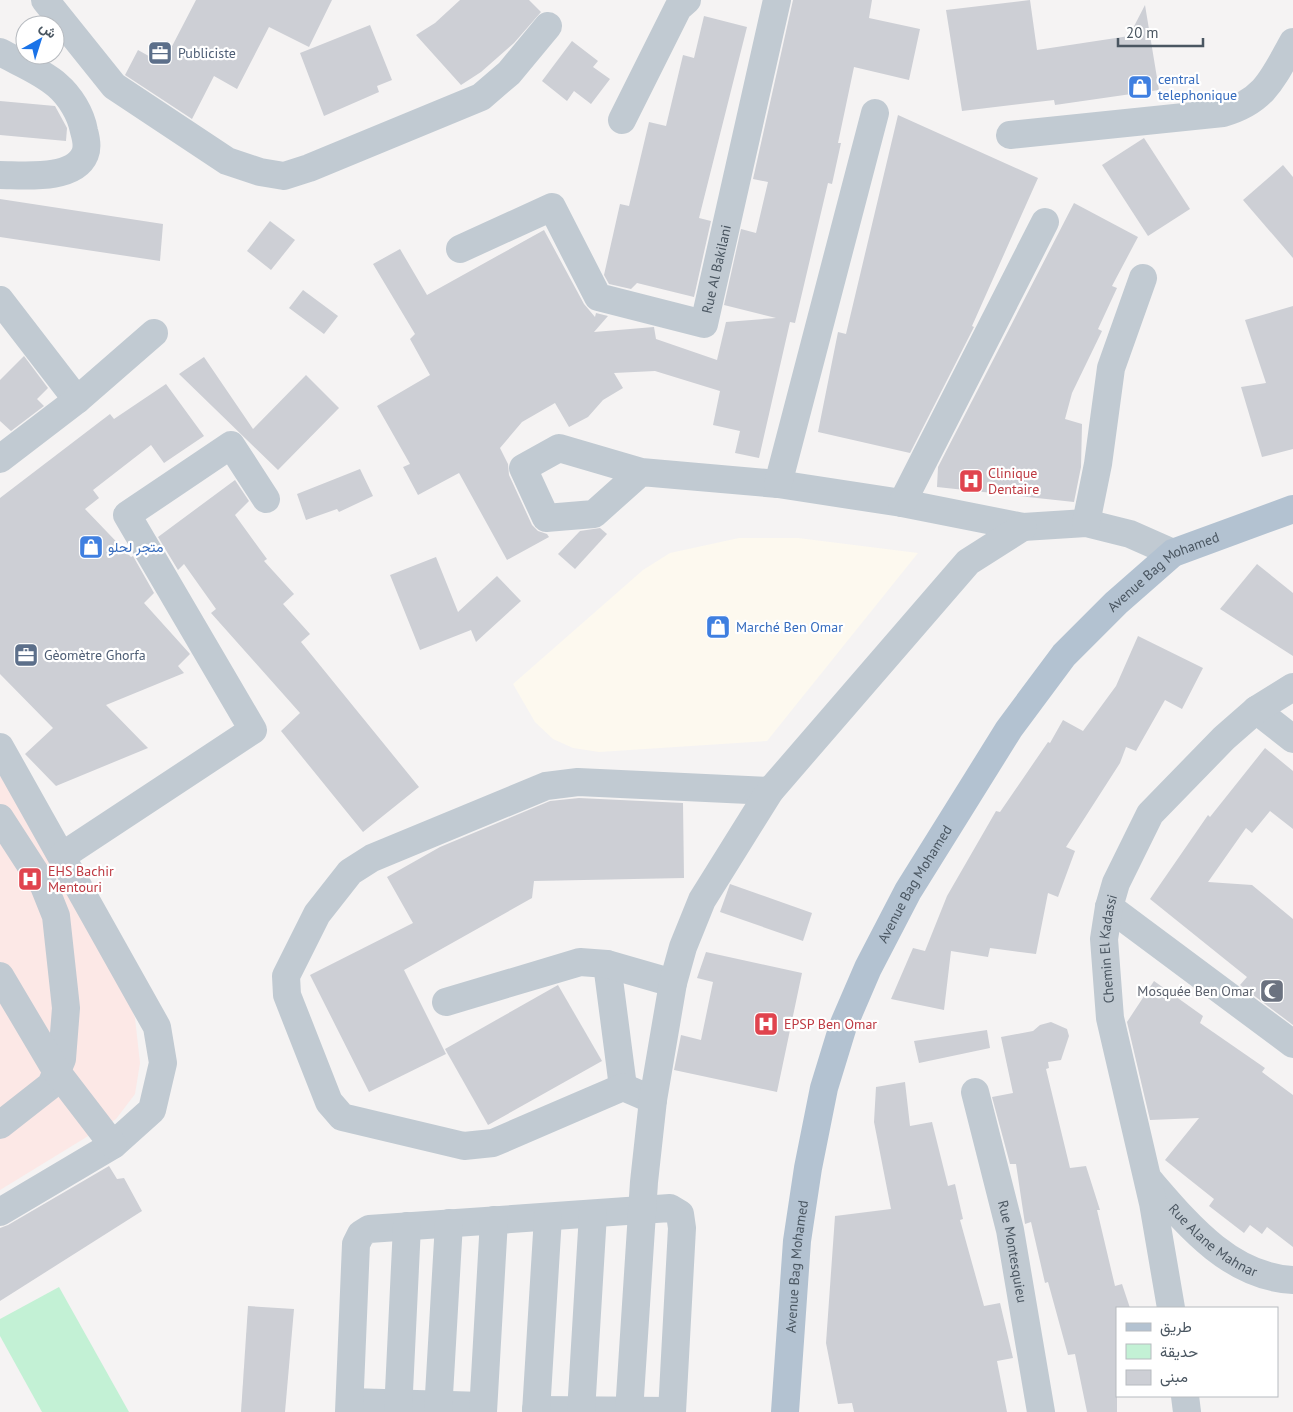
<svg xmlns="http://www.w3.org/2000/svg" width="1293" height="1412" viewBox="0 0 1293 1412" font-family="'PT Sans',Vazirmatn,sans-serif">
	<rect width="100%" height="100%" fill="#f5f3f3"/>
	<!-- commercial -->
	<polygon fill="#fdf9ef" points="739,538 798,538 918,553 767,741 599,752 573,748 553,739 535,722 513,684 643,570 670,553"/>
	<!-- medical -->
	<polygon fill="#fce8e6" points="0,775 122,984 135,1018 140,1063 135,1094 116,1119 0,1190"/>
	<!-- green -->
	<polygon fill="#c3f1d5" points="59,1287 129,1412 42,1412 0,1336 0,1319"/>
	<!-- building -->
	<g fill="#cdcfd5">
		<polygon points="196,0 332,0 309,47 269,27 237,89 214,76 192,119 125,75 138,50 154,59 161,49 168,54"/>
		<polygon points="460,0 529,0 541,12 514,43 481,72 461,85 416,35 435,23"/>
		<polygon points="793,0 872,0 869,18 920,29 909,80 854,67 838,143 841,143 832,184 828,183 795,323 790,322 759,458 735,453 740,431 713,425 720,391 655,371 614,373 623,388 603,400 588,417 569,427 555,403 522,422 500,448 508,464 509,475 532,525 538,531 547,534 549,537 507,560 459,473 418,495 403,467 410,464 377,406 430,375 410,339 415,334 373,264 400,249 427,295 544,230 584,304 595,317 596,313 608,316 594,332 654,327 656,339 717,360 726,322 776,318 724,305 741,229 756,233 768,182 753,179"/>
		<polygon points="1030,0 1037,50 1129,36 1145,5 1159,90 1055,105 1054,100 962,111 946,10"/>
		<polygon points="704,16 747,27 699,218 711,221 694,297 637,283 631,289 609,284 604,275 620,204 629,206 649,122 666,126 683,55 694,58"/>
		<polygon points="370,25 392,80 377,86 379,92 324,116 300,53"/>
		<polygon points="572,41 598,61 593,67 610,79 591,104 574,91 567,101 542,81"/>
		<polygon points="0,101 55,106 67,128 66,141 0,135"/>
		<polygon points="898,115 1038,178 972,326 974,327 910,453 818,432 838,332 846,334"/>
		<polygon points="1144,138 1190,209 1148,236 1102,165"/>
		<polygon points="1283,165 1293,177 1293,258 1243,200"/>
		<polygon points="0,199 163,224 160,261 0,237"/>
		<polygon points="1074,203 1138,237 1112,286 1117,288 1098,329 1102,331 1072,393 1065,419 1082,424 1081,467 1074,502 937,487 938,467"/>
		<polygon points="270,221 295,240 271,270 247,251"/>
		<polygon points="303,290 338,316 324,334 289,308"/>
		<polygon points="1293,306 1293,449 1262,457 1241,387 1266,383 1245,320"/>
		<polygon points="24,356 48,388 37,399 44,406 11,431 0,421 0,380"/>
		<polygon points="204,357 253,429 306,375 339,408 278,470 179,374"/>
		<polygon points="166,384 204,436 164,463 151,445 93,490 99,498 85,509 131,557 133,556 154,593 144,603 190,654 178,666 184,673 106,705 148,748 56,786 25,754 53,728 0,674 0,498 110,414 114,419"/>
		<polygon points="360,469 373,496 339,512 337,509 306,520 297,494"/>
		<polygon points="235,480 249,501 235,515 267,559 264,561 294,594 283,604 310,634 301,642 419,787 363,832 281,731 300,713 211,613 216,609 184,564 178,570 158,537"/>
		<polygon points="600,528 607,534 575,569 558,554 580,531"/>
		<polygon points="436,557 458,612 497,576 521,601 476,642 471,630 420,650 390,575"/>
		<polygon points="1257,564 1293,593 1293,656 1220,609"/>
		<polygon points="1138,636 1203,668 1182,709 1165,700 1136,751 1126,747 1120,763 1066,847 1075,851 1058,897 1048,893 1036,954 990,948 988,957 951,951 944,1010 891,999 913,948 925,951 947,896 996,811 1000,812 1048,742 1050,743 1063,720 1083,731 1116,686"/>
		<polygon points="1265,748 1293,771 1293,829 1270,811 1252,833 1246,828 1208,882 1252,885 1293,919 1293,1025 1240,985 1247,977 1150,899 1208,815 1210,817"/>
		<polygon points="579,798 683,803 684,878 534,881 532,898 404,970 446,1054 369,1092 310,975 413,923 387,877 440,847 550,801"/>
		<polygon points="730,884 812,913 803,941 720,912"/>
		<polygon points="706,952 802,973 777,1092 674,1070 681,1035 701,1040 713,982 697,978"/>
		<polygon points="1154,981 1203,1016 1200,1023 1265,1068 1262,1072 1293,1095 1293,1247 1267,1227 1262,1234 1250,1225 1244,1233 1209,1206 1214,1199 1165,1160 1199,1118 1150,1120 1127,1022"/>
		<polygon points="558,985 602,1061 488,1125 445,1049"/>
		<polygon points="1051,1022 1067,1029 1069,1036 1061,1060 1048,1062 1049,1068 1046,1069 1070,1168 1086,1166 1100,1210 1097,1210 1115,1286 1122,1284 1130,1308 1117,1308 1117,1412 1087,1412 1075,1354 1068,1355 1048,1282 1045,1283 1031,1222 1025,1224 1016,1164 1010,1164 992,1097 1013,1093 1001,1037 1033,1031 1040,1025"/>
		<polygon points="987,1030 990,1048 919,1063 914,1041"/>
		<polygon points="905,1082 910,1126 932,1122 948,1186 955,1184 963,1219 960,1220 984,1306 1000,1303 1013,1358 997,1361 1007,1412 854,1412 852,1403 838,1404 826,1343 835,1216 891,1209 874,1122 876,1087"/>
		<polygon points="109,1166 117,1179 124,1178 142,1211 0,1301 0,1228 8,1225"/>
		<polygon points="248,1306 294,1309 285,1412 241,1412"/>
	</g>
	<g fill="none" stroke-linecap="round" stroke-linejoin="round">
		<!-- minor -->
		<g stroke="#c1cad2" stroke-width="28">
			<polyline points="45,0 114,86 227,161 260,172 284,176 309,168 481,97 509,73 548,26"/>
			<path d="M0 52C18 62 41 71 57 85 70 96 81 114 84 131 86 138 88 147 85 154 74 181 23 175 0 175"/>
			<polyline points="622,120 678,8 687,0"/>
			<path d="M1010 135 1223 113C1265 101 1273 78 1293 42"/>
			<path id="s1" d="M460 249 552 207 598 297 704 324 777 0"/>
			<polyline points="0,300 77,400"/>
			<polyline points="0,459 77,400 154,333"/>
			<polyline points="641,472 594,514 546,518 523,468 559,448 641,472 778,484 902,503 1023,527 1086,523 1130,534 1173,553"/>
			<polyline points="778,484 875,113"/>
			<polyline points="902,503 1045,222"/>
			<polyline points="1086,523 1098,464 1111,368 1143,278"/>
			<polyline points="1256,710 1293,739"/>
			<polyline points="0,747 157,1027 163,1063 152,1110 113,1145 0,1212"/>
			<polyline points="0,818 44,886 56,916 66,1008 62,1059 51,1085 0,1125"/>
			<polyline points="62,856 253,730 127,515 231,445 266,499"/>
			<polyline points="1109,907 1293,1044"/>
			<polyline points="607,964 623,1087"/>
			<polyline points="0,976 57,1072 113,1145"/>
			<polyline points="446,1002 580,962 607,964 673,983"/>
			<path id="s2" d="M975 1092 1010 1230 1041 1412"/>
			<polyline points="653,1100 623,1087 493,1143 464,1146 342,1117 329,1102 287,995 286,976 317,914 350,872 372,858 546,786 578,782 770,791"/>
			<path id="s3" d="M1149 1180C1187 1224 1230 1277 1293 1280"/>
			<path id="s4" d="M1171 1308 1153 1203 1110 1018 1104 939 1109 907 1116 883 1150 814 1224 738 1256 710 1293 687"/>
			<polyline points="1185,1396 1187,1412"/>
			<polyline points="350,1402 483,1406"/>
			<polyline points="536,1410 672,1411"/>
			<polyline points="349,1412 356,1244 361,1234 369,1229 670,1208 680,1214 682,1228 672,1412"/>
			<polyline points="398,1412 407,1226"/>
			<polyline points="438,1412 449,1223"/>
			<polyline points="483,1412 494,1220"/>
			<polyline points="536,1412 548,1217"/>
			<polyline points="581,1412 593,1214"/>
			<polyline points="629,1412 644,1182 653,1100 673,983 683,947 702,900 770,791 968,562 1023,527"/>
		</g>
		<!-- major -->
		<path stroke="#b3c2d1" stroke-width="28" id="s5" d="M785 1412 797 1241 808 1168 824 1088 843 1026 868 968 908 891 1009 729 1064 655 1116 603 1173 553 1293 509"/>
	</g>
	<!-- icons -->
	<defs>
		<symbol id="office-square" viewBox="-11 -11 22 22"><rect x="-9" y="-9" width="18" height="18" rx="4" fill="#5c6f8a" stroke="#fff"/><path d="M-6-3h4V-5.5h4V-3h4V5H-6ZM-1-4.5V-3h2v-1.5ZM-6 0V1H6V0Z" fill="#fff"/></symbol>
		<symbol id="shop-square" viewBox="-11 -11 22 22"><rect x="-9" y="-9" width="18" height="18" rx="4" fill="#3f7fe0" stroke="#fff"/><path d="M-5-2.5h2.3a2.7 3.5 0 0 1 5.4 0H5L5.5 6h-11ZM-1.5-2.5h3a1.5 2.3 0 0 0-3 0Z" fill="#fff"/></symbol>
		<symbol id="hospital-square" viewBox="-11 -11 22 22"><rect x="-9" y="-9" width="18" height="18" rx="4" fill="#e0444e" stroke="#fff"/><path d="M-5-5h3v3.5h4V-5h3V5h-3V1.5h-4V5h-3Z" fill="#fff"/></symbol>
		<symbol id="mosque-square" viewBox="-11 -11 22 22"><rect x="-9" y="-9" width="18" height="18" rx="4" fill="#6b7280" stroke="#fff"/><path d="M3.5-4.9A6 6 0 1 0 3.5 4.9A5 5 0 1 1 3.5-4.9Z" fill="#fff"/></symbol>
	</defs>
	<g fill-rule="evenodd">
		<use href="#office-square" x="146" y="39" width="28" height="28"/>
		<use href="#shop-square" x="1126" y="73" width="28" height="28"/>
		<use href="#hospital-square" x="957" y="467" width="28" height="28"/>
		<use href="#shop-square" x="77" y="533" width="28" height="28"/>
		<use href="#shop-square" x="704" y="613" width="28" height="28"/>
		<use href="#office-square" x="12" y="641" width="28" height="28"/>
		<use href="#hospital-square" x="16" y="865" width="28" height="28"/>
		<use href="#mosque-square" x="1258" y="977" width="28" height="28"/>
		<use href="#hospital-square" x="752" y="1010" width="28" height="28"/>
	</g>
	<g text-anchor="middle" stroke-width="4.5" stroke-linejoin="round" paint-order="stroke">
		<!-- service labels -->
		<g font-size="14" fill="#4e5e75" stroke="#fff" text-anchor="start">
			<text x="178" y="58">Publiciste</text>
			<text x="44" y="660">Gèomètre Ghorfa</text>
		</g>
		<!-- shop labels -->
		<g font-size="14" fill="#366cbe" stroke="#fff" text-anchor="start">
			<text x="1158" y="84">central<tspan x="1158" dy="16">telephonique</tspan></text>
			<text x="108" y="552">متجر لحلو</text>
			<text x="736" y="632">Marché Ben Omar</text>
		</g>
		<!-- street labels -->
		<g font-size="14" fill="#4a5661" stroke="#fff">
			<text dy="5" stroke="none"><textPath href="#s1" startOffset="368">Rue Al Bakilani</textPath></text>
			<text dy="5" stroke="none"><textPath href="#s5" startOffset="956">Avenue Bag Mohamed</textPath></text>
			<text dy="5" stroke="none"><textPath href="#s5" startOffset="551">Avenue Bag Mohamed</textPath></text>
			<text dy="5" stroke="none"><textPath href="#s4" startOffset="366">Chemin El Kadassi</textPath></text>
			<text dy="5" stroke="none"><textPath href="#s3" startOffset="89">Rue Alane Mahnar</textPath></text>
			<text dy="5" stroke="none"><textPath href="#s2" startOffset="164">Rue Montesquieu</textPath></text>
			<text dy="5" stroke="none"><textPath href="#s5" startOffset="146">Avenue Bag Mohamed</textPath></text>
		</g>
		<!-- health labels -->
		<g font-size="14" fill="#be3a42" stroke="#fff" text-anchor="start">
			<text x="988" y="478">Clinique<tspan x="988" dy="16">Dentaire</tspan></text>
			<text x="48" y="876">EHS Bachir<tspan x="48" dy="16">Mentouri</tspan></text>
			<text x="784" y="1029">EPSP Ben Omar</text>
		</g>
		<!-- worship labels -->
		<g font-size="14" fill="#5b616d" stroke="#fff" text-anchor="end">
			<text x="1254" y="996">Mosquée Ben Omar</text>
		</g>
	</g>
	<!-- legend -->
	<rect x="1116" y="1307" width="162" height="90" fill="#ffffff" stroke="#b7bbc0"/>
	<rect x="1126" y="1323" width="25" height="8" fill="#b3c2d1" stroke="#b7bbc0"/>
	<text x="1160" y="1332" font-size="15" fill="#4a5661">طريق</text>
	<rect x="1126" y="1344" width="25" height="15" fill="#c3f1d5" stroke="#b7bbc0"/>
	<text x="1160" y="1357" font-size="15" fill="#4a5661">حديقة</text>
	<rect x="1126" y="1370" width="25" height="15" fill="#cdcfd5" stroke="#b7bbc0"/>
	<text x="1160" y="1382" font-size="15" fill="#4a5661">مبنى</text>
	<!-- north arrow -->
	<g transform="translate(40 40) rotate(39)"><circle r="24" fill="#ffffff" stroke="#b7bbc0"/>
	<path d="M0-4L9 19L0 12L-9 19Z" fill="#1a73e8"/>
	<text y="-8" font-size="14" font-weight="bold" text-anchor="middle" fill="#4a5661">ش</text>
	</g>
	<!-- scale -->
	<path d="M1118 38v8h85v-8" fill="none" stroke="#4a5661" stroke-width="2.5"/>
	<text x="1126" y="38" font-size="15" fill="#4a5661" stroke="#ffffff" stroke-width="4" paint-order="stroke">20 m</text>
</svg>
